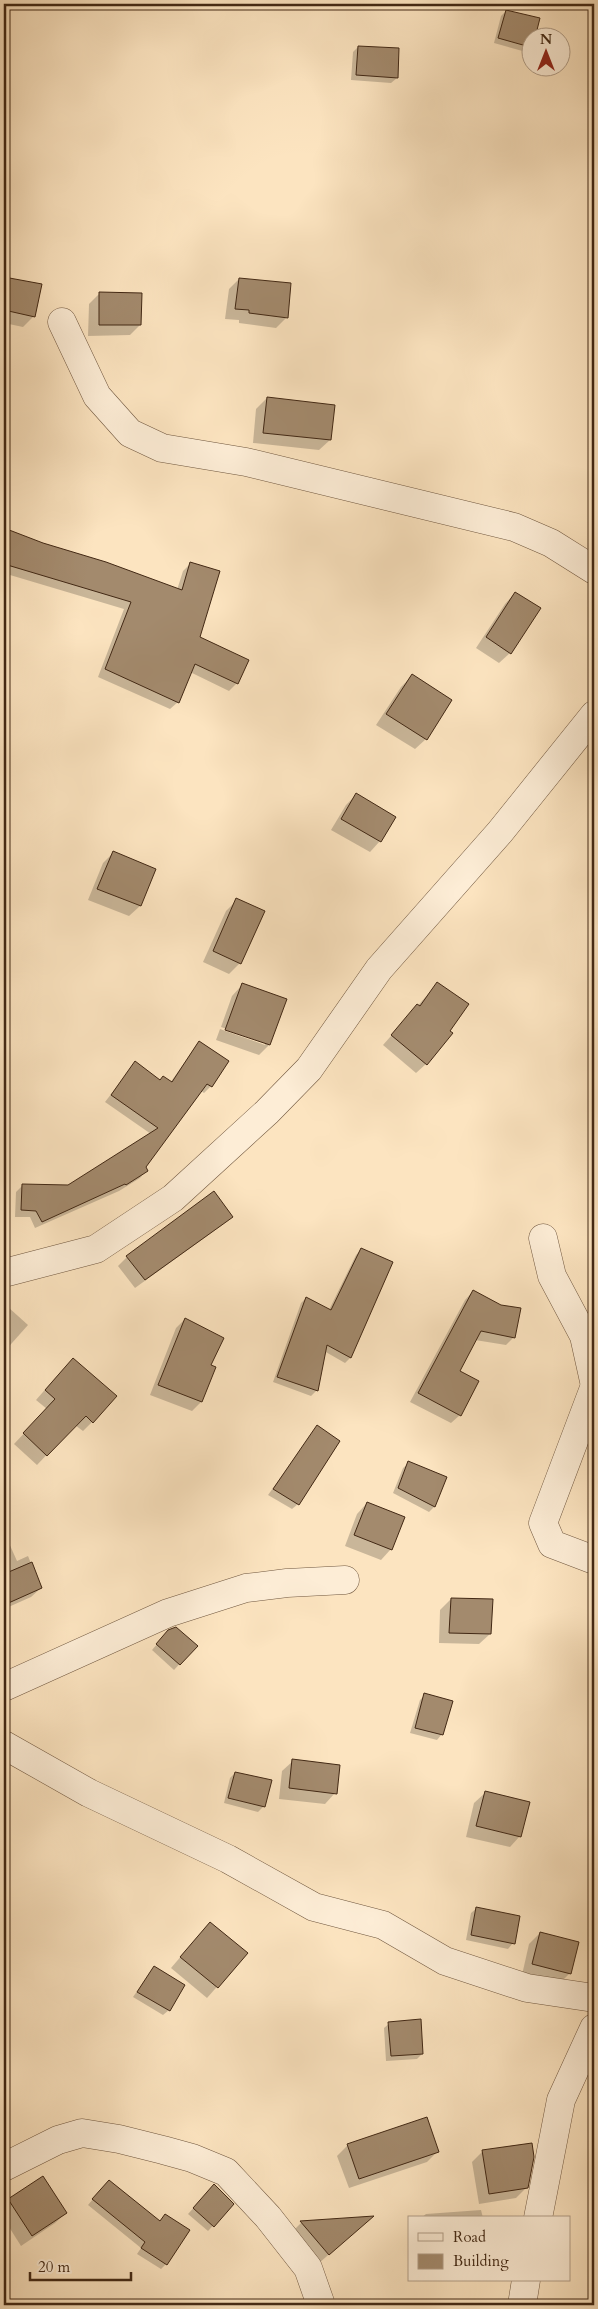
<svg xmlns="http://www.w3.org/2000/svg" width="598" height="2309" viewBox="0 0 598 2309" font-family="Cardo,serif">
	<rect width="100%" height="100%" fill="#fce4c0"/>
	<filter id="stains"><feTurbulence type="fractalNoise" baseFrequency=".004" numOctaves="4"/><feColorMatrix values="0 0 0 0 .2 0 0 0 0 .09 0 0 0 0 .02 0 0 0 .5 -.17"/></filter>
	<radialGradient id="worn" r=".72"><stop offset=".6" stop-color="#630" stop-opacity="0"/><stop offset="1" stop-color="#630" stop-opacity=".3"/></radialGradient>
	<!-- shadow -->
	<g fill="#0003">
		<polygon points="14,4 57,4 54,6"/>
		<polygon points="506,11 530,38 530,47 526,52 494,43 501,16"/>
		<polygon points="358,47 397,78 391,83 351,80 353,52"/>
		<polygon points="4,278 40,285 34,316 23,327 4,323"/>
		<polygon points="239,279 286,318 276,328 239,323 239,320 225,319 229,289"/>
		<polygon points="100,293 140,325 130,335 88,336 89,304"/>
		<polygon points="267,398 330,440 319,450 253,443 256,409"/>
		<polygon points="4,529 42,545 177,590 183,571 190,564 198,638 237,683 229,691 190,672 178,702 170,709 98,677 124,609 10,575 4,589"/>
		<polygon points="515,593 510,653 499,663 476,648 505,604"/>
		<polygon points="412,676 426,739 415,749 376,725 401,687"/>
		<polygon points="356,795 380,841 370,852 331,830 346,805"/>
		<polygon points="113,853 155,869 140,906 129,916 88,900 103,863"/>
		<polygon points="237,900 240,963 229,974 203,962 226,911"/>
		<polygon points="437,984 448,1031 426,1064 416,1073 383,1045"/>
		<polygon points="242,985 269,1045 259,1055 216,1040 220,1029 265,1045 265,1042 221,1027 232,996"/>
		<polygon points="199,1042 211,1086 204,1093 201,1091 144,1167 146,1171 140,1178 119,1191 35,1228 30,1217 15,1217 16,1192 23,1185 69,1187 151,1134 105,1102 135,1063 160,1081 170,1083"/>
		<polygon points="231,1217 222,1225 135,1288 118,1266 127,1257"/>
		<polygon points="361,1250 391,1263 350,1358 345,1363 324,1351 316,1391 311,1396 273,1382 301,1303 306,1298 329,1310 356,1255"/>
		<polygon points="473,1291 514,1337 506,1345 475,1340 458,1372 460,1415 451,1423 410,1402 465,1300"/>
		<polygon points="8,1307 28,1325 4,1352 4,1311"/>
		<polygon points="185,1319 209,1366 214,1368 201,1402 192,1411 150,1395 176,1328"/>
		<polygon points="63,1369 92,1422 83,1431 75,1425 37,1465 14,1444 47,1409 36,1400"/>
		<polygon points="317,1427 298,1504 292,1509 268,1495"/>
		<polygon points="409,1463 446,1477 434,1507 429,1512 393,1493 403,1468"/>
		<polygon points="367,1503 391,1549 381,1560 345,1546 357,1514"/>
		<polygon points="4,1532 17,1561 28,1556 41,1588 31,1597 4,1609"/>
		<polygon points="451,1599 490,1634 479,1644 439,1643 440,1610"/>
		<polygon points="594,1623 594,1635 588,1633"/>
		<polygon points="163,1637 196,1646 174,1670 152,1650"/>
		<polygon points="425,1695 442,1734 437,1740 410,1733 420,1700"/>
		<polygon points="293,1761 335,1793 325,1804 279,1799 282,1771"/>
		<polygon points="235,1773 264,1806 258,1812 224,1803 230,1778"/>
		<polygon points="485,1793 520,1836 510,1847 466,1837 474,1803"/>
		<polygon points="477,1908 513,1943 508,1949 466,1940 471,1913"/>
		<polygon points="540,1933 570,1973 559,1984 522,1975 529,1944"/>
		<polygon points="200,1934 246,1954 207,1998 171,1968"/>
		<polygon points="154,1967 169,2010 163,2015 133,1997"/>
		<polygon points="390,2023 422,2054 417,2059 386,2061 384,2028"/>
		<polygon points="348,2145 438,2151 427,2162 349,2188 337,2156"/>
		<polygon points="483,2151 527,2187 516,2198 479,2204 472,2162"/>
		<polygon points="103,2187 159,2222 165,2215 166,2264 161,2269 137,2254 141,2248 88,2205"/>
		<polygon points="209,2191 233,2204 208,2231 188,2214"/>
		<polygon points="9,2200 66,2213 55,2223 21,2246 4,2219 4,2206"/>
		<polygon points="481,2210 483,2218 421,2218 426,2214"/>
		<polygon points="370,2218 318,2264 291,2233 301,2223"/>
	</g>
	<!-- building -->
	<g fill="#a38a6d" stroke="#422814">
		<polygon points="506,10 540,18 535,38 530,38 530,47 498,38"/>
		<polygon points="358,46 399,48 398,78 356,75"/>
		<polygon points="4,277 42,284 35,317 4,310"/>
		<polygon points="239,278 291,283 288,318 249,313 249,310 235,309"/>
		<polygon points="99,292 142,293 141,325 99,325"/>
		<polygon points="267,397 335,405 331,440 263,433"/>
		<polygon points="4,528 43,543 106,562 182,590 190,562 220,571 200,637 249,660 238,684 195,664 179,703 105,669 131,602 4,564"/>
		<polygon points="515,592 541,608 511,654 486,637"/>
		<polygon points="412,674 452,700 427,740 386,714"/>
		<polygon points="356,793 396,817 381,842 341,819"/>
		<polygon points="113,851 156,869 141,906 97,889"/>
		<polygon points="236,898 265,911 241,964 213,951"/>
		<polygon points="437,982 469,1004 450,1031 453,1033 427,1065 391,1035 417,1004 420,1006"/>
		<polygon points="242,983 287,999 270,1045 225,1030"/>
		<polygon points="199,1041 229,1061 212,1087 207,1084 146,1167 148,1171 126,1185 125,1184 42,1222 36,1211 21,1210 22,1184 68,1185 158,1128 111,1095 135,1061 160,1080 163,1076 172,1082"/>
		<polygon points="214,1191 233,1217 145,1280 126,1256"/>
		<polygon points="361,1248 393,1262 351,1358 327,1345 318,1391 277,1377 306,1297 331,1310"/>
		<polygon points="473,1290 501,1305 521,1308 515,1338 481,1331 460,1371 479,1381 461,1416 418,1393"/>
		<polygon points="185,1318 224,1338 211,1365 216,1367 202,1402 158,1385"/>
		<polygon points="73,1358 117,1396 93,1423 86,1416 47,1456 23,1433 55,1399 45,1390"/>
		<polygon points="317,1425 340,1441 299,1505 273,1489"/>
		<polygon points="408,1461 447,1477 435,1507 398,1488"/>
		<polygon points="367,1502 405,1517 392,1550 354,1535"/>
		<polygon points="32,1562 42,1588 4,1605 4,1574"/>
		<polygon points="451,1598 493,1599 491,1634 449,1633"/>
		<polygon points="176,1627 198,1646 180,1665 156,1644 168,1630"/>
		<polygon points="424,1693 453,1701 443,1735 415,1728"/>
		<polygon points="292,1759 340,1765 337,1794 289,1788"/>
		<polygon points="235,1772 272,1780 265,1807 228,1798"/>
		<polygon points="485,1791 530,1802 521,1837 476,1826"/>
		<polygon points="476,1907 520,1916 515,1944 471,1935"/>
		<polygon points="210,1922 248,1953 218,1988 180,1957"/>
		<polygon points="540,1932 579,1942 571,1974 532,1964"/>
		<polygon points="154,1966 185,1985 170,2011 137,1992"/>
		<polygon points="421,2019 423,2054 391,2056 388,2022"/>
		<polygon points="427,2117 439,2152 359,2179 347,2144"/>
		<polygon points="532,2143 534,2157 528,2188 489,2194 482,2150"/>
		<polygon points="43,2176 67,2213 32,2236 8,2199"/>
		<polygon points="109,2180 160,2221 165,2214 190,2230 167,2265 141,2248 145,2242 92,2199"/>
		<polygon points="214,2184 234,2204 214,2227 193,2208"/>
		<polygon points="374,2216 329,2255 300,2221"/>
	</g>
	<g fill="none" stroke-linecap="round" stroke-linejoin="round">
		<defs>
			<g id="minor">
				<polyline points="62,322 97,396 130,433 162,448 246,462 514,527 551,543 594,570"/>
				<polyline points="543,1238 552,1276 584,1336 594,1381"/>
				<polyline points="4,1273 96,1249 173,1198 267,1112 309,1069 379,969 500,832 594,715"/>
				<polyline points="594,1388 543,1523 552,1544 594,1560"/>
				<polyline points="4,1687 168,1613 246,1588 287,1583 345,1580"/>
				<polyline points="4,1745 89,1793 228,1859 314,1907 383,1925 445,1961 527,1988 594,1998"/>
				<polyline points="4,2167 58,2140 82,2133 119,2139 163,2150 192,2158 226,2172 268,2217 308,2268 321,2305"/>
				<polyline points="538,2218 561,2100 594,2028"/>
				<polyline points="522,2305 526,2280"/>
			</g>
		</defs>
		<!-- minor casing -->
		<use href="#minor" stroke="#70573f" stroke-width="29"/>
		<!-- minor -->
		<use href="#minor" stroke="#fdedd6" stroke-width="28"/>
	</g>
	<!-- margin -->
	<rect width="598" height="2309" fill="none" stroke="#fce4c0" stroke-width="20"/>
	<rect x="5" y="5" width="588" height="2299" fill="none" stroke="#422814" stroke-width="2.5"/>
	<rect x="10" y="10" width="578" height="2289" fill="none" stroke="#422814"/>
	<!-- legend -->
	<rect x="408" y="2216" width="162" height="65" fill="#fdedd6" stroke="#b29e88"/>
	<rect x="418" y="2233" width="25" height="8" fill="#fdedd6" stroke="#b29e88"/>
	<text x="453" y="2242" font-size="15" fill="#422814">Road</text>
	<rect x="418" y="2254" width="25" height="15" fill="#a38a6d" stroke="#b29e88"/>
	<text x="453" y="2266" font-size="15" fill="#422814">Building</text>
	<!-- north arrow -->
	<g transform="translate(546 52)"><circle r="24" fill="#fdedd6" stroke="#b29e88"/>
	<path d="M0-4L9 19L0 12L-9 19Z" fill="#8f2418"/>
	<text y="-8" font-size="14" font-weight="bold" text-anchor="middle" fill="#422814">N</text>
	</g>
	<!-- scale -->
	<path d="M30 2272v8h101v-8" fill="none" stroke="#422814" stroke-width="2.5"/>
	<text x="38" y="2272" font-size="15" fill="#422814" stroke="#fdedd6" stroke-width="4" paint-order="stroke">20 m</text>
	<rect width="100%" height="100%" filter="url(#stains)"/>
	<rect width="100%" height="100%" fill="url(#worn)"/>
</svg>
